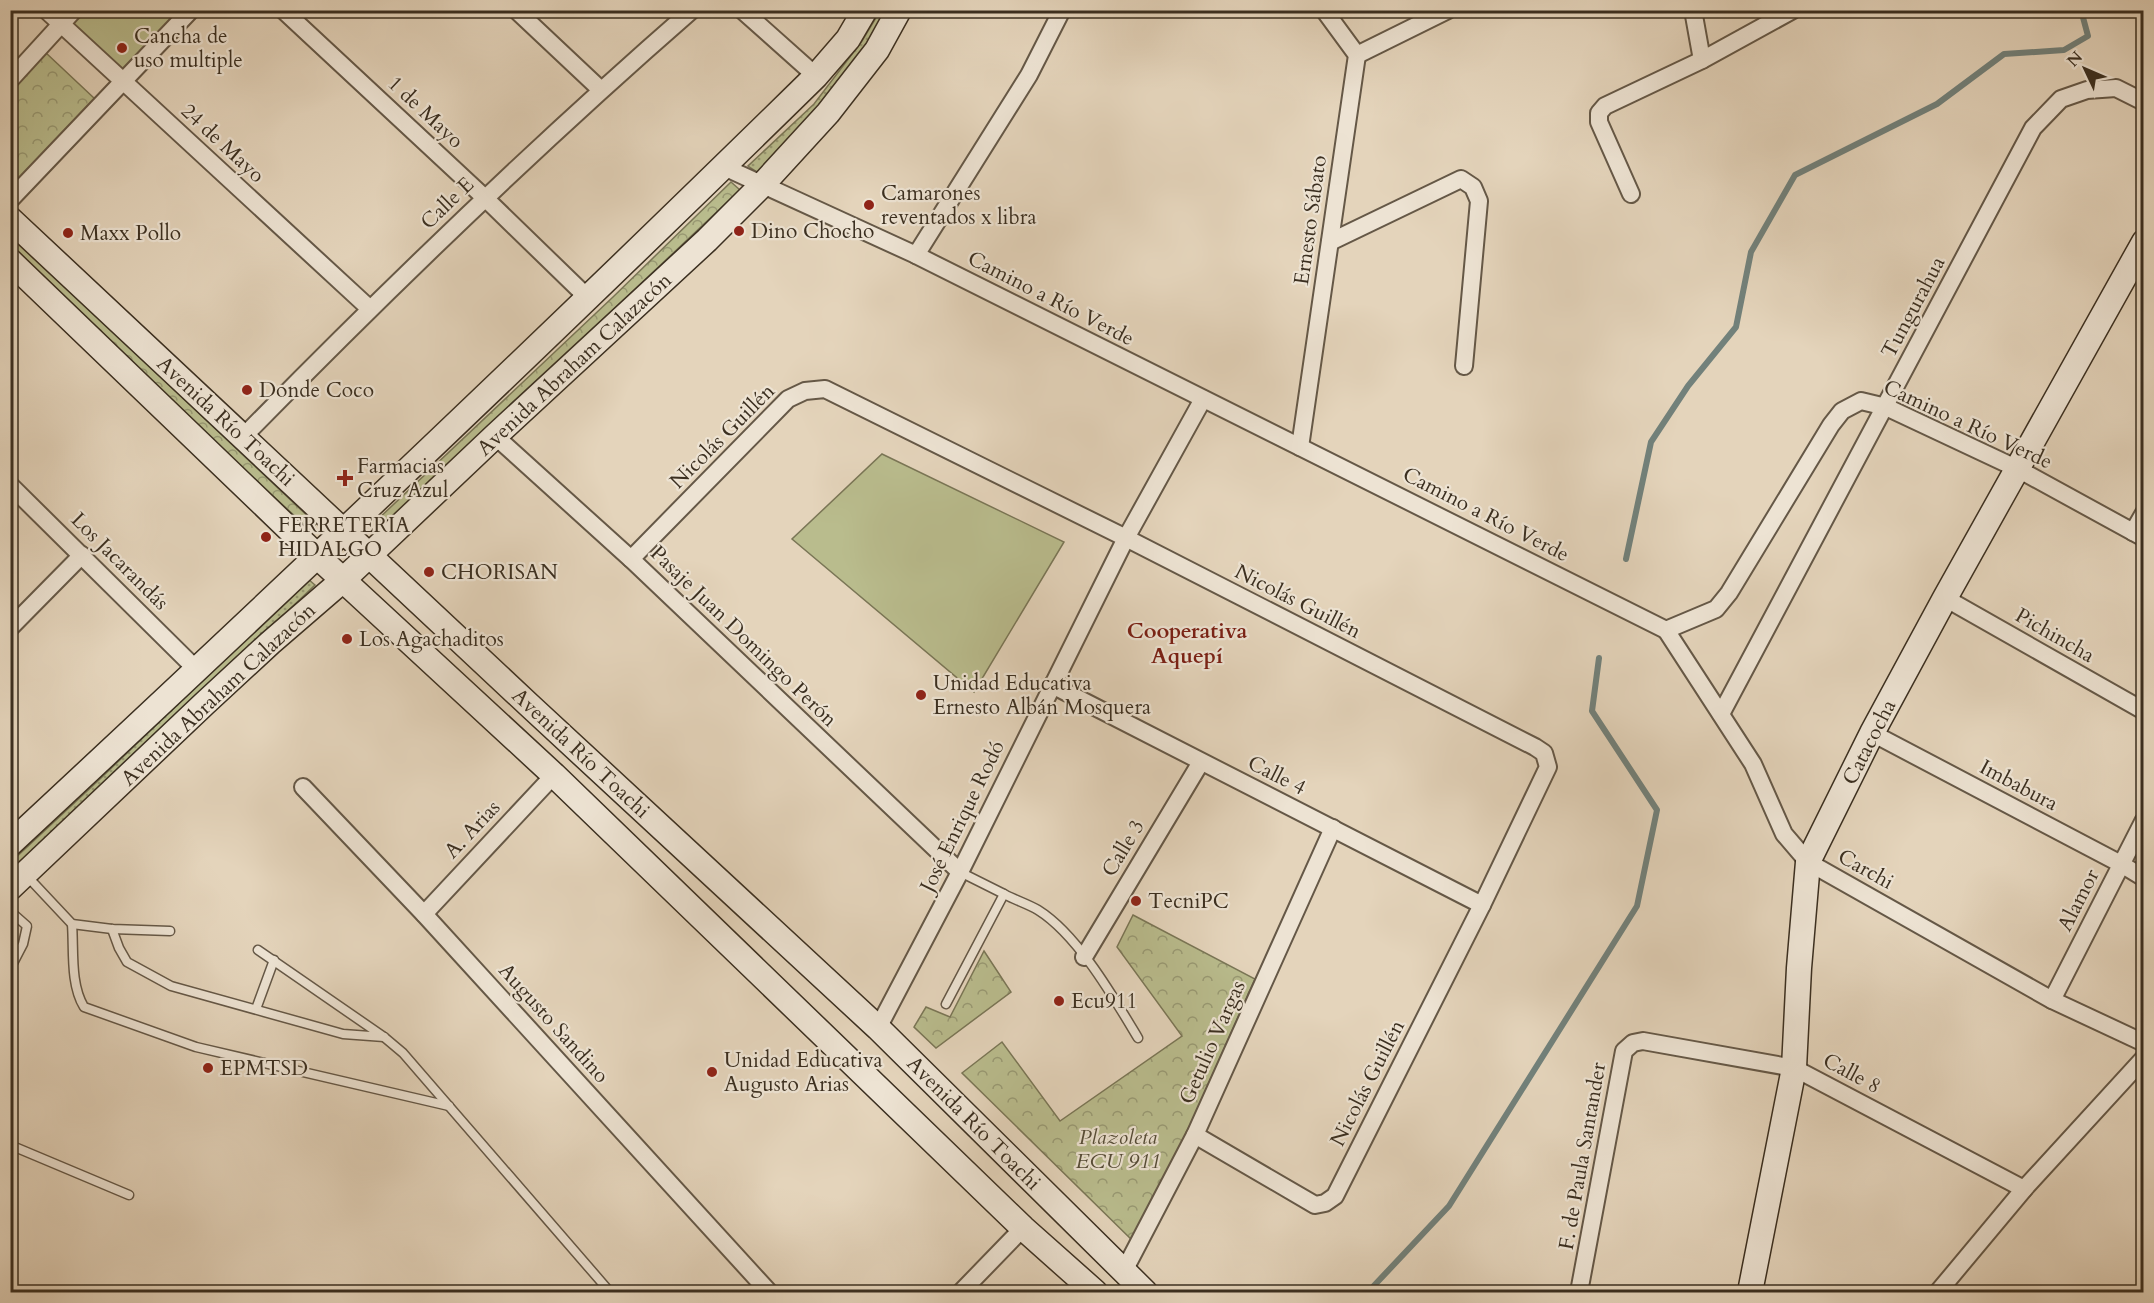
<svg xmlns="http://www.w3.org/2000/svg" width="2154" height="1303" viewBox="0 0 2154 1303" font-family="Cardo,serif">
	<defs>
		<pattern id="grass-dots" width="8" height="8" patternUnits="userSpaceOnUse" patternTransform="scale(1.5)"><rect width="8" height="8" fill="#b9bc8d"/><path d="M2 2h.1M6 6h.1" fill="none" stroke="#989973" stroke-width="1.8" stroke-linecap="round"/></pattern>
		<pattern id="park-crowns" width="20" height="18" patternUnits="userSpaceOnUse" patternTransform="scale(1.5)"><rect width="20" height="18" fill="#b9bc8d"/><path d="M2 6a3 3 0 1 1 6 0M12 15a3 3 0 1 1 6 0" fill="none" stroke="#989973"/></pattern>
	</defs>
	<rect width="100%" height="100%" fill="#e4d4bb"/>
	<filter id="stains"><feTurbulence type="fractalNoise" baseFrequency=".00333" numOctaves="4"/><feColorMatrix values="0 0 0 0 .2 0 0 0 0 .09 0 0 0 0 .02 0 0 0 .5 -.17"/></filter>
	<radialGradient id="worn" r=".72"><stop offset=".6" stop-color="#630" stop-opacity="0"/><stop offset="1" stop-color="#630" stop-opacity=".3"/></radialGradient>
	<!-- grass -->
	<g fill="url(#grass-dots)" stroke="#7a7656" stroke-width="1.5">
		<polygon points="880,11 895,11 873,49 760,174 748,166 814,104 862,41"/>
		<polygon points="308,579 315,585 11,875 11,862 100,779"/>
	</g>
	<!-- park -->
	<g fill="url(#park-crowns)" stroke="#7a7656" stroke-width="1.5">
		<polygon points="45,52 95,99 11,187 10,90"/>
		<polygon points="731,182 740,190 382,528 376,521 613,297"/>
		<polygon points="10,234 316,524 310,530 225,452 11,246"/>
		<polygon points="1133,915 1255,979 1137,1245 962,1073 1002,1042 1060,1121 1182,1036 1117,947"/>
		<polygon points="984,951 1011,992 936,1048 914,1027 926,1007 950,1017"/>
	</g>
	<!-- pitch -->
	<g fill="#b9bc8d" stroke="#7a7656" stroke-width="1.5">
		<polygon points="82,11 182,11 123,73 70,23"/>
		<polygon points="882,454 1064,542 974,692 792,539"/>
	</g>
	<g fill="none" stroke-linecap="round" stroke-linejoin="round">
		<!-- stream -->
		<g stroke="#72817b" stroke-width="6">
			<polyline points="1626,559 1651,442 1688,386 1736,327 1751,252 1795,175 1937,104 2004,54 2064,50 2088,36 2081,10"/>
			<polyline points="1368,1292 1449,1206 1637,906 1657,810 1592,711 1599,658"/>
		</g>
		<defs>
			<g id="lane">
				<polyline points="26,875 72,924 112,929 170,931"/>
				<path d="M1004 894C1015 900 1028 904 1038 910 1078 935 1114 998 1138 1038"/>
				<polyline points="10,911 27,926 23,944 10,969"/>
				<path d="M72 924C74 950 70 984 84 1007L196 1047 449 1106"/>
				<polyline points="112,929 119,948 127,962 171,986 343,1034 384,1037"/>
				<polyline points="258,950 384,1037 403,1053 610,1292"/>
				<polyline points="946,1004 1004,894 960,872"/>
				<polyline points="256,1009 274,960"/>
				<polyline points="10,1145 129,1195"/>
			</g>
			<g id="street">
				<polyline points="46,10 369,308"/>
				<polyline points="283,10 485,198 589,299"/>
				<polyline points="516,10 601,90"/>
				<polyline points="742,10 816,76"/>
				<polyline points="1693,10 1702,60"/>
				<polyline points="1357,55 1448,10"/>
				<polyline points="10,80 74,10"/>
				<polyline points="724,167 916,255 1666,630 1716,609 1729,593 1831,425 1842,411 1861,401 1886,407 2018,469 2144,538"/>
				<polyline points="1631,194 1599,122 1599,113 1605,106 1702,60 1793,10"/>
				<polyline points="10,200 191,10"/>
				<polyline points="1330,242 1461,179 1473,187 1479,201 1464,366"/>
				<polyline points="916,255 1029,75 1062,10"/>
				<polyline points="495,436 631,559 960,872"/>
				<path d="M243 437C388 289 536 146 692 10"/>
				<polyline points="1300,447 1357,55 1324,10"/>
				<polyline points="10,485 197,670"/>
				<polyline points="2133,532 2144,513"/>
				<polyline points="631,559 788,399 805,391 825,389 1126,538 1535,747 1544,753 1548,767 1482,905 1335,1196 1325,1203 1315,1205 1195,1135"/>
				<polyline points="1945,598 2144,711"/>
				<polyline points="10,628 82,555"/>
				<polyline points="1666,630 1753,764 1784,834 1808,862 2052,1000 2144,1043"/>
				<polyline points="1052,685 1482,905"/>
				<polyline points="1721,714 2033,128 2061,99 2087,90 2116,88 2144,102"/>
				<polyline points="1872,733 2121,864 2144,878"/>
				<polyline points="303,787 424,914 769,1292"/>
				<polyline points="424,914 554,775"/>
				<polyline points="1084,957 1201,762"/>
				<polyline points="2052,1000 2144,820"/>
				<polyline points="878,1028 960,872 1126,538 1203,399"/>
				<polyline points="1124,1271 1195,1135 1333,828"/>
				<polyline points="961,1292 1023,1228"/>
				<polyline points="1579,1292 1624,1051 1633,1043 1643,1041 1794,1068 2024,1189"/>
				<polyline points="1938,1292 2024,1189 2144,1058"/>
			</g>
			<g id="secondary">
				<polyline points="10,219 529,705 878,1028 1145,1292"/>
				<polyline points="10,261 317,556 554,775 1023,1228 1095,1292"/>
				<path d="M10 844C282 591 551 336 816 76L848 39 865 10"/>
				<polyline points="10,888 204,704 270,643 343,580 495,436 707,240 763,184 828,113 877,50 899,10"/>
				<polyline points="1750,1292 1794,1068 1799,968 1808,862 1872,733 1945,598 2144,242"/>
			</g>
		</defs>
		<!-- lane casing -->
		<use href="#lane" stroke="#655847" stroke-width="11"/>
		<!-- street casing -->
		<use href="#street" stroke="#655847" stroke-width="20"/>
		<!-- secondary casing -->
		<use href="#secondary" stroke="#3b2f20" stroke-width="27"/>
		<!-- lane -->
		<use href="#lane" stroke="#ede3d3" stroke-width="8"/>
		<!-- street -->
		<use href="#street" stroke="#ede3d3" stroke-width="16"/>
		<!-- secondary -->
		<use href="#secondary" stroke="#ede3d3" stroke-width="24"/>
	</g>
	<!-- markers -->
	<g fill="#8f2418" stroke="#ede3d3" stroke-width="2">
		<circle cx="122" cy="48" r="6"/>
		<circle cx="869" cy="205" r="6"/>
		<circle cx="739" cy="231" r="6"/>
		<circle cx="68" cy="233" r="6"/>
		<circle cx="247" cy="390" r="6"/>
		<path d="M342 469h6v6h6v6h-6v6h-6v-6h-6v-6h6z"/>
		<circle cx="266" cy="537" r="6"/>
		<circle cx="429" cy="572" r="6"/>
		<circle cx="347" cy="639" r="6"/>
		<circle cx="921" cy="695" r="6"/>
		<circle cx="1136" cy="901" r="6"/>
		<circle cx="1059" cy="1001" r="6"/>
		<circle cx="208" cy="1068" r="6"/>
		<circle cx="712" cy="1072" r="6"/>
	</g>
	<g text-anchor="middle" stroke-width="4.5" stroke-linejoin="round" paint-order="stroke">
		<!-- poi labels -->
		<g font-size="21" fill="#3b2f20" stroke="#ede3d3" text-anchor="start">
			<text x="134" y="43">Cancha de<tspan x="134" dy="24">uso multiple</tspan></text>
			<text x="881" y="200">Camarones<tspan x="881" dy="24">reventados x libra</tspan></text>
			<text x="751" y="238">Dino Chocho</text>
			<text x="80" y="240">Maxx Pollo</text>
			<text x="259" y="397">Donde Coco</text>
			<text x="357" y="473">Farmacias<tspan x="357" dy="24">Cruz Azul</tspan></text>
			<text x="278" y="532">FERRETERIA<tspan x="278" dy="24">HIDALGO</tspan></text>
			<text x="441" y="579">CHORISAN</text>
			<text x="359" y="646">Los Agachaditos</text>
			<text x="933" y="690">Unidad Educativa<tspan x="933" dy="24">Ernesto Albán Mosquera</tspan></text>
			<text x="1148" y="908">TecniPC</text>
			<text x="1071" y="1008">Ecu911</text>
			<text x="724" y="1067">Unidad Educativa<tspan x="724" dy="24">Augusto Arias</tspan></text>
			<text x="220" y="1075">EPMTSD</text>
		</g>
		<!-- street labels -->
		<g font-size="21" fill="#3b2f20" stroke="#ede3d3">
			<text transform="translate(426 112) rotate(43)" y="7">1 de Mayo</text>
			<text transform="translate(223 143) rotate(43)" y="7">24 de Mayo</text>
			<text transform="translate(447 203) rotate(-44)" y="7">Calle E</text>
			<text transform="translate(1310 220) rotate(-82)" y="7">Ernesto Sábato</text>
			<text transform="translate(1051 298) rotate(27)" y="7">Camino a Río Verde</text>
			<text transform="translate(1913 307) rotate(-62)" y="7">Tungurahua</text>
			<text transform="translate(574 364) rotate(-43)" y="7">Avenida Abraham Calazacón</text>
			<text transform="translate(226 421) rotate(43)" y="7">Avenida Río Toachi</text>
			<text transform="translate(1968 424) rotate(25)" y="7">Camino a Río Verde</text>
			<text transform="translate(722 436) rotate(-45)" y="7">Nicolás Guillén</text>
			<text transform="translate(1486 514) rotate(27)" y="7">Camino a Río Verde</text>
			<text transform="translate(120 561) rotate(45)" y="7">Los Jacarandás</text>
			<text transform="translate(1298 601) rotate(27)" y="7">Nicolás Guillén</text>
			<text transform="translate(2055 635) rotate(30)" y="7">Pichincha</text>
			<text transform="translate(744 636) rotate(44)" y="7">Pasaje Juan Domingo Perón</text>
			<text transform="translate(218 694) rotate(-43)" y="7">Avenida Abraham Calazacón</text>
			<text transform="translate(1869 742) rotate(-63)" y="7">Catacocha</text>
			<text transform="translate(581 753) rotate(43)" y="7">Avenida Río Toachi</text>
			<text transform="translate(1277 775) rotate(27)" y="7">Calle 4</text>
			<text transform="translate(2019 785) rotate(28)" y="7">Imbabura</text>
			<text transform="translate(962 816) rotate(-64)" y="7">José Enrique Rodó</text>
			<text transform="translate(472 829) rotate(-47)" y="7">A. Arias</text>
			<text transform="translate(1123 848) rotate(-59)" y="7">Calle 3</text>
			<text transform="translate(1866 869) rotate(29)" y="7">Carchi</text>
			<text transform="translate(2078 900) rotate(-63)" y="7">Alamor</text>
			<text transform="translate(554 1023) rotate(48)" y="7">Augusto Sandino</text>
			<text transform="translate(1212 1042) rotate(-66)" y="7">Getulio Vargas</text>
			<text transform="translate(1852 1073) rotate(28)" y="7">Calle 8</text>
			<text transform="translate(1367 1083) rotate(-63)" y="7">Nicolás Guillén</text>
			<text transform="translate(974 1123) rotate(45)" y="7">Avenida Río Toachi</text>
			<text transform="translate(1582 1156) rotate(-80)" y="7">F. de Paula Santander</text>
		</g>
		<!-- park labels -->
		<g font-size="21" font-style="italic" fill="#544b36" stroke="#ede3d3">
			<text x="1118" y="1144">Plazoleta<tspan x="1118" dy="24">ECU 911</tspan></text>
		</g>
		<!-- neighbourhood labels -->
		<g font-size="22" font-weight="bold" fill="#7a1f14" stroke="#ede3d3">
			<text x="1187" y="638">Cooperativa<tspan x="1187" dy="25">Aquepí</tspan></text>
		</g>
	</g>
	<!-- margin -->
	<rect width="2154" height="1303" fill="none" stroke="#e4d4bb" stroke-width="36"/>
	<rect x="12" y="12" width="2130" height="1279" fill="none" stroke="#3b2f20" stroke-width="3"/>
	<rect x="18" y="18" width="2118" height="1267" fill="none" stroke="#3b2f20" stroke-width="1.5"/>
	<!-- north arrow -->
	<g transform="translate(2085 69) rotate(314)" stroke="#ede3d3" stroke-width="4.5" paint-order="stroke">
	<path d="M0-4.5L10 22L0 15L-10 22Z" fill="#3b2f20"/>
	<text y="-9" font-size="16" font-weight="bold" text-anchor="middle" fill="#3b2f20">N</text>
	</g>
	<rect width="100%" height="100%" filter="url(#stains)"/>
	<rect width="100%" height="100%" fill="url(#worn)"/>
</svg>
